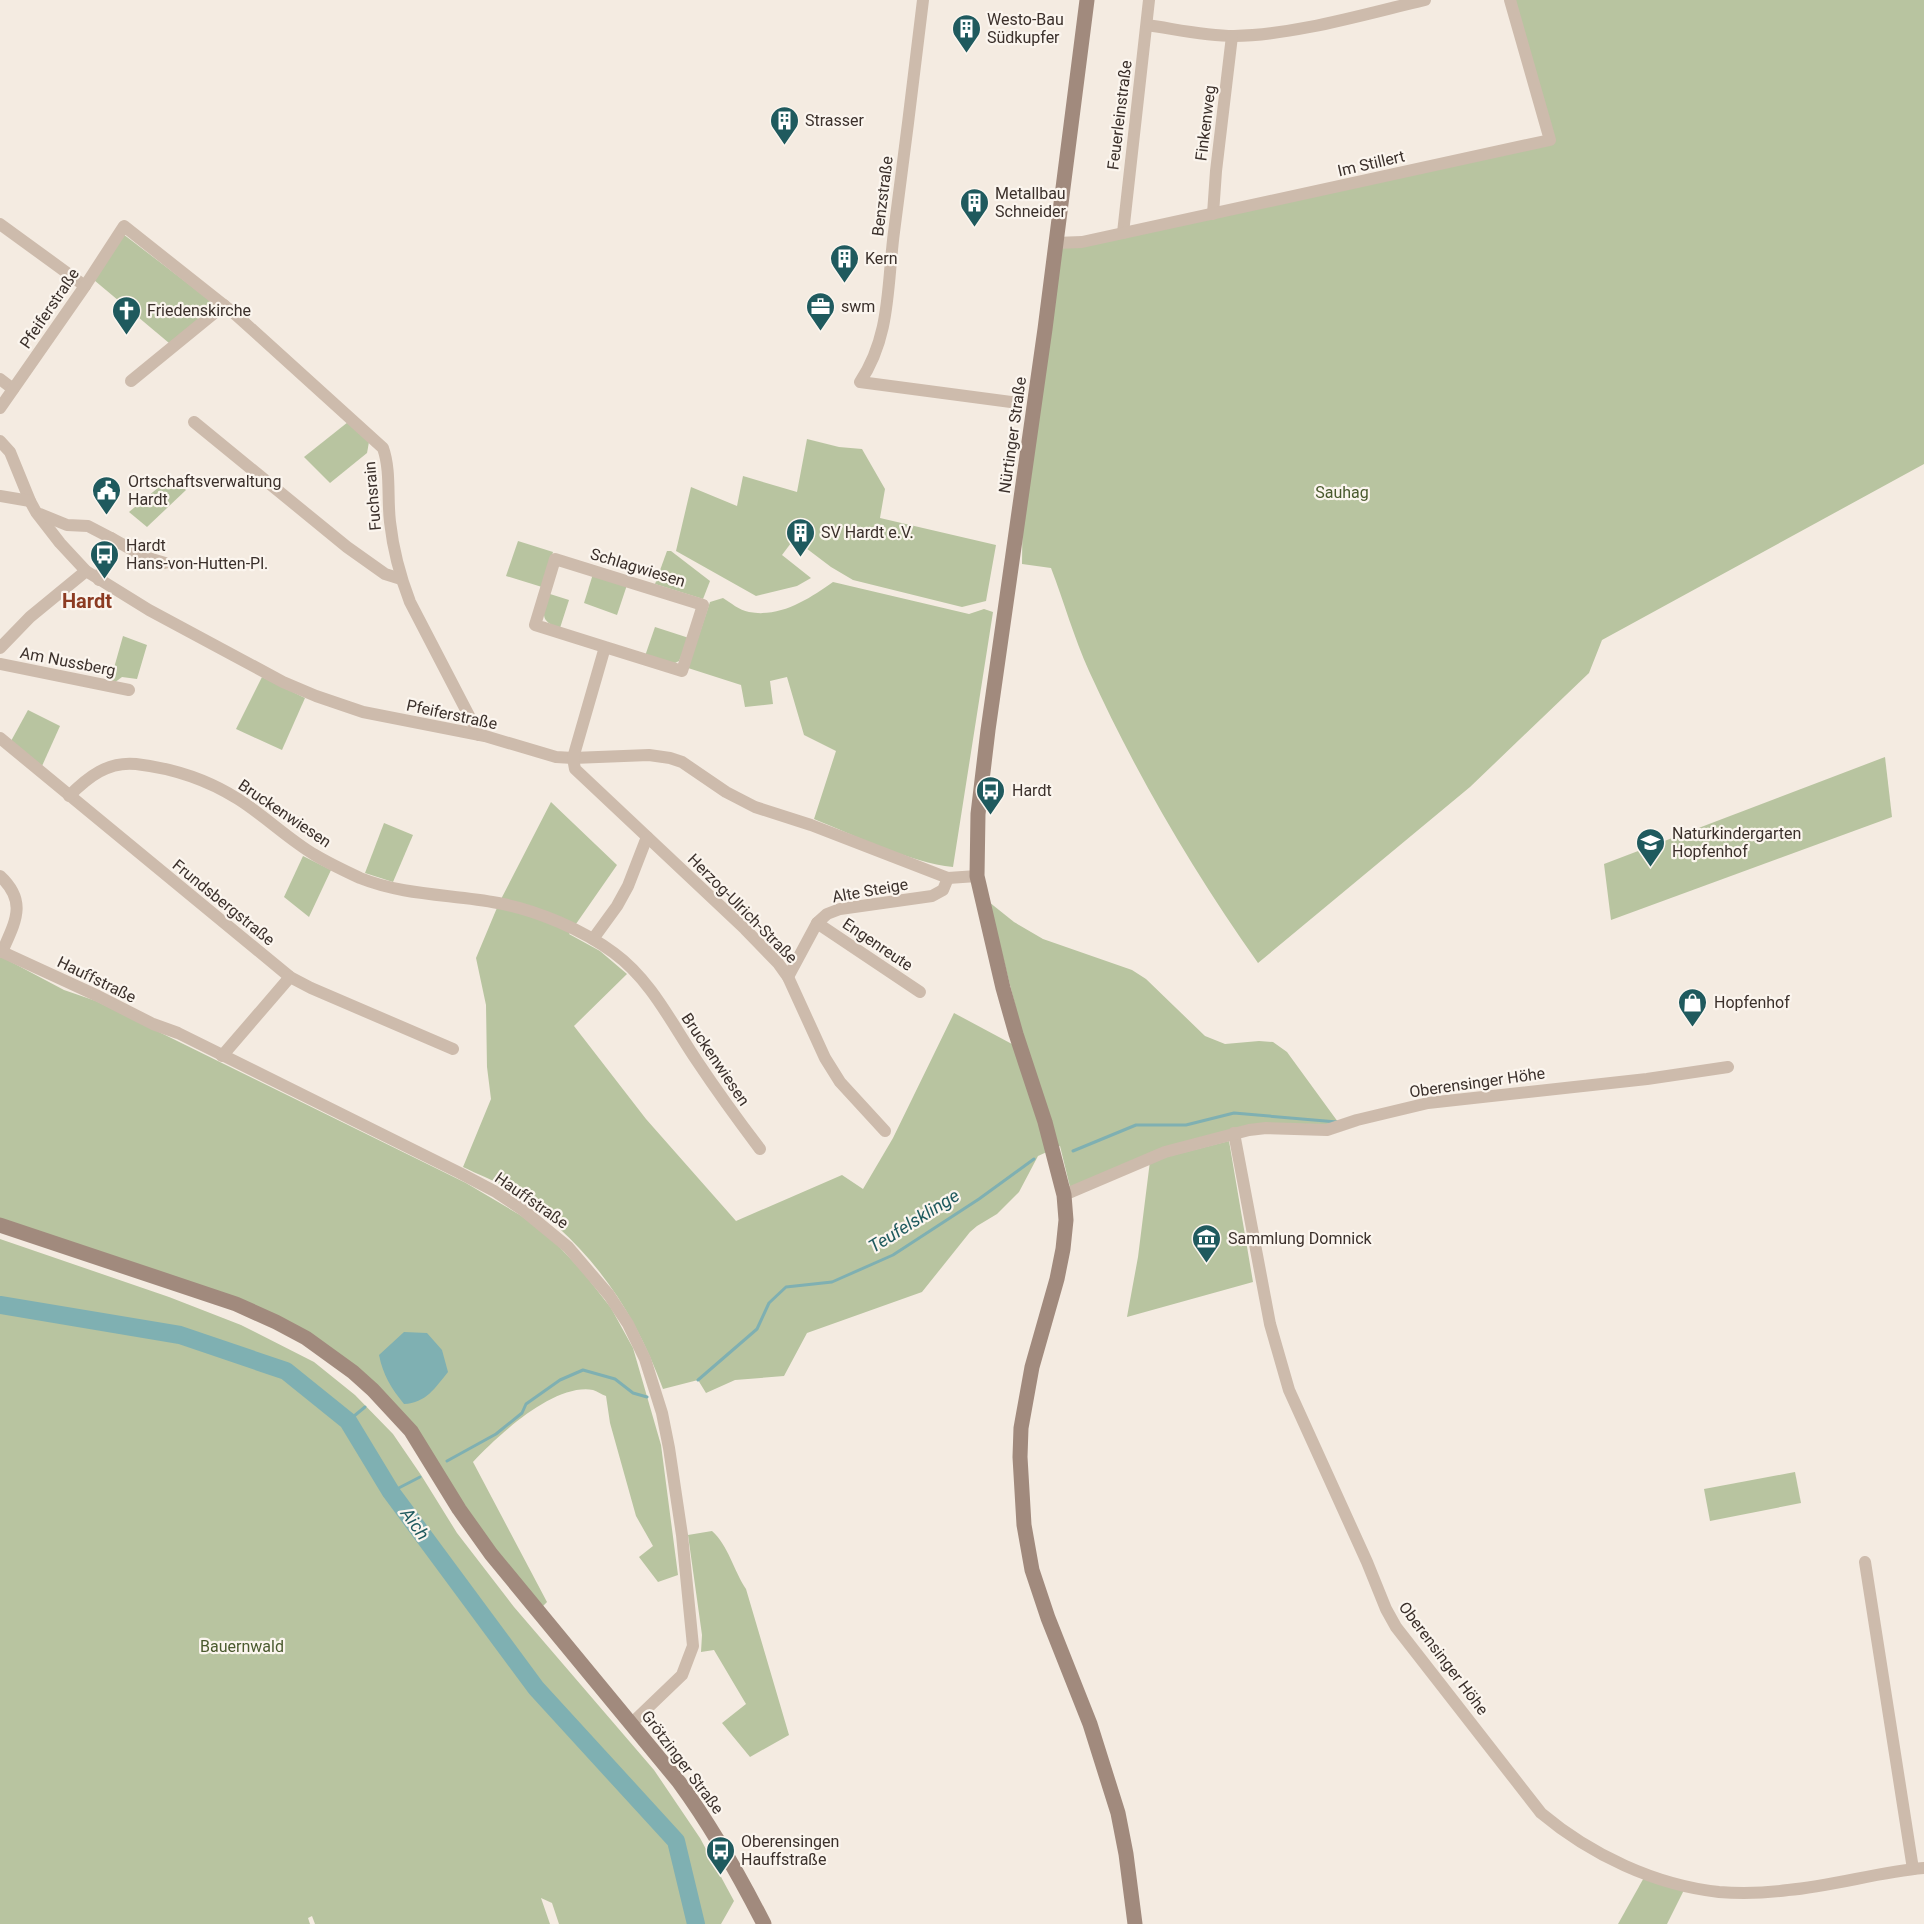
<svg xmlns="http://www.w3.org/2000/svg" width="1924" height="1924" viewBox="0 0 1924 1924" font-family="Roboto,sans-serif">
	<rect width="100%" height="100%" fill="#f4ebe1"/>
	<!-- green -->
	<g fill="#b8c4a0">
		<path d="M1510 0H1924V464L1602 640 1589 673 1470 787 1258 963C1193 871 1136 774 1089 671 1074 638 1064 602 1051 568L1022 564 1023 481 1056 243 1550 140Z"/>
		<polygon points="123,234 216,305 169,343 94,280"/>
		<polygon points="348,422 369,442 367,453 330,483 304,457"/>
		<polygon points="807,439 839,447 862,449 885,489 880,518 996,545 986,601 962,607 853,580 831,567 794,539 782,555 811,578 797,586 756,596 676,551 691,487 737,506 743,476 797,492"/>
		<polygon points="176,479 186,490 147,527 129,512 159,487"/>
		<polygon points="518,541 553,552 542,587 506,576"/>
		<polygon points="667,551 671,551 710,581 703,599 655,584"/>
		<polygon points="593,574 627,585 617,615 584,603"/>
		<path d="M833 582 969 614 984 609 993 612 953 867C911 863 854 835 814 819L836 751 804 735 787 677 770 681 773 704 745 707 741 685 688 668 710 602 723 598C731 603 739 610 749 612 780 618 809 599 833 582Z"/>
		<path d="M550 594 569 600 560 628C538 621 543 613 550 594Z"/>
		<polygon points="655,627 689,638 679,661 675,663 645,656"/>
		<polygon points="123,636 147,645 137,679 122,677 114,683 110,682"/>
		<polygon points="262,677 305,698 282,750 236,729"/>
		<polygon points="28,710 60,726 42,766 11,741"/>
		<polygon points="1885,757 1892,817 1611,920 1604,864"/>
		<path d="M551 802 617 865 569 934 600 951 627 974 574 1026 646 1119 736 1221 842 1175 863 1189 893 1138 954 1013 1027 1052 989 902 1014 922 1043 939 1132 970 1146 979 1205 1036 1225 1044 1259 1041 1273 1042 1287 1052 1338 1122 1339 1126 1233 1131 1070 1187 1060 1146 1038 1156 1019 1192 997 1214 977 1226 970 1232 922 1292 807 1333 784 1376 735 1380 706 1393 698 1380 663 1389C632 1304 584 1238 508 1189 494 1180 477 1174 463 1167L491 1099 487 1067 486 1005 476 958 499 903Z"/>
		<polygon points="384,823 413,835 393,882 365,873"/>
		<polygon points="303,856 331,870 309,917 284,897"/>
		<path d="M0 956 64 990 96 1001 466 1183 520 1215 551 1238 582 1271 611 1308 633 1348 661 1445 678 1575 658 1582 639 1557 653 1546 636 1516 610 1423 606 1396C602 1395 597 1391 593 1390 554 1383 497 1436 473 1462L547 1602 542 1607 485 1538 441 1468 306 1332 0 1220Z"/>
		<polygon points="1229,1141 1253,1282 1127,1317 1138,1257 1150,1161"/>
		<polygon points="0,1239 169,1297 241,1325 314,1362 355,1395 393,1434 421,1475 457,1533 514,1607 654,1770 700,1838 734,1901 721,1924 559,1924 552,1903 541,1898 550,1924 315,1924 312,1916 308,1918 310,1924 0,1924"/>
		<polygon points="1795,1472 1801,1503 1710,1521 1704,1489"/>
		<path d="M712 1531C728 1545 734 1571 746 1589L789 1735 750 1757 722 1723 746 1704 714 1650 701 1652 702 1635 688 1535Z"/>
		<polygon points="1646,1874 1686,1886 1667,1924 1618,1924"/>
	</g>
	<!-- water -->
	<path fill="#7fb0b2" d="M404 1332 427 1333 442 1350 448 1372C435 1388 426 1403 404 1404 391 1388 383 1375 379 1355Z"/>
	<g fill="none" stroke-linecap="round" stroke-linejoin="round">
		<!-- stream -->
		<g stroke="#7fb0b2" stroke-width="3">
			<polyline points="1073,1151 1136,1125 1186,1125 1234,1113 1337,1122"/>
			<polyline points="698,1380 757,1329 769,1303 786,1287 832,1282 893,1255 979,1199 1034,1159"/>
			<polyline points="348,1421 365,1407"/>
			<polyline points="447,1461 496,1434 522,1413 526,1404 560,1380 583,1370 615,1379 633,1393 647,1397"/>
			<polyline points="391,1492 420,1477"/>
		</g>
		<!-- river -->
		<polyline stroke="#7fb0b2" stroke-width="18" points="0,1305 180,1335 286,1371 348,1421 391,1492 536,1688 676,1841 696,1924"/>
		<!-- street -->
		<g stroke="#cdbbac" stroke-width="12">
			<path d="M923 0C914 77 904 155 894 232 887 285 891 336 860 382L1011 402"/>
			<path d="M1147 25C1175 29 1205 36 1234 36 1295 35 1365 14 1425 0"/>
			<polyline points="1213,214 1216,171 1232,36"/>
			<polyline points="0,224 85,286"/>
			<polyline points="1123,233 1149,0"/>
			<polyline points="1056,243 1082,242 1550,140 1510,0"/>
			<polyline points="0,379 13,389"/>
			<polyline points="131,381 224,305"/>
			<path d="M0 408 85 286 124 226 235 314 383 448C391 471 387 497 390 522 393 549 400 576 410 602L479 735"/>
			<polyline points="194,422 347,547 385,574 401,579"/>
			<polyline points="0,441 10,452 30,501 36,512 60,543 86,571 149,610 283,682 316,696 363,712 485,736 556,757 573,758 649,755 670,758 682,762 726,792 755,807 811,825 948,878 977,876"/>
			<polyline points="0,496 30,501"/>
			<polyline points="40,514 67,525 88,526 111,538 99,580"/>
			<polyline points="111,538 145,557 165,563"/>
			<polyline points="605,647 682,671 703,605 555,559 535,625 605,647 573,758 575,769 745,929 778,963 788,977 825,1058 840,1082 885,1131"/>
			<polyline points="0,648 30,617 86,571"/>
			<polyline points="0,664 129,690"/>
			<polyline points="0,738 290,977 311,988 453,1049"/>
			<path d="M69 796C88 777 108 761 136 764 171 768 208 780 238 799 265 816 288 839 315 855 330 864 345 871 360 878 405 896 451 894 498 903 537 910 583 930 614 953 651 980 672 1024 697 1061 717 1091 738 1120 760 1149"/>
			<path d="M0 876C28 902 15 922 2 952"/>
			<polyline points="817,923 920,992"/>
			<polyline points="593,939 617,906 628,886 647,837"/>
			<polyline points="0,951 98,996 153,1024 178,1033 460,1173 496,1192 523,1210 568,1247 609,1295 628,1324 645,1359 662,1413 669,1448 682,1535 693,1646 682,1675 632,1723"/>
			<polyline points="788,977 817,923 827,914 840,909 932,896 943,890 948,878"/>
			<polyline points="222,1056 290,977"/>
			<path d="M1234 1133 1270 1324 1289 1390 1367 1562 1386 1609 1396 1627 1541 1813C1591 1855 1655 1885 1719 1892 1742 1894 1766 1893 1788 1890 1834 1886 1878 1872 1924 1868"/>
			<polyline points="1064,1195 1165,1152 1249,1130 1266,1128 1327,1130 1357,1120 1428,1103 1647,1079 1728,1067"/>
			<polyline points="1865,1562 1913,1869"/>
		</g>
		<!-- secondary -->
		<g stroke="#a18a7d" stroke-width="15">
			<polyline points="1087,0 1045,329 988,730 978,814 977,876 1003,988 1016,1034 1045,1122 1064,1195 1066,1220 1063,1249 1057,1279 1032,1367 1021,1428 1020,1457 1024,1525 1032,1570 1048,1618 1090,1724 1118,1813 1126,1854 1135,1924"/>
			<path d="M0 1225 236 1304 276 1322 306 1338 353 1372 373 1390 411 1431 459 1509 491 1554 679 1782C712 1827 739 1875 764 1924"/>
		</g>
	</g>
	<!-- icons -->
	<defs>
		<symbol id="building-pin" viewBox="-11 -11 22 30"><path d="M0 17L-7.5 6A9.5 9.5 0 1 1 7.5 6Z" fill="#1f5a5e" stroke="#fbf5ee"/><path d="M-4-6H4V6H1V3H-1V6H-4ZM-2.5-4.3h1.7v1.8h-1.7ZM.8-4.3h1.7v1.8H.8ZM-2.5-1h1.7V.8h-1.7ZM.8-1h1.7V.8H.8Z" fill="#fff"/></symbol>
		<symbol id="office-pin" viewBox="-11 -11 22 30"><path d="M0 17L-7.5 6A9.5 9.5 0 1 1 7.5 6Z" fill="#1f5a5e" stroke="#fbf5ee"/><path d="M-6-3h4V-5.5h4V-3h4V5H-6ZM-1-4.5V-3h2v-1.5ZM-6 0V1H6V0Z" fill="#fff"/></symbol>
		<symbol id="church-pin" viewBox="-11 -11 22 30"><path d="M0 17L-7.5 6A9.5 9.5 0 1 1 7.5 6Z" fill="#1f5a5e" stroke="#fbf5ee"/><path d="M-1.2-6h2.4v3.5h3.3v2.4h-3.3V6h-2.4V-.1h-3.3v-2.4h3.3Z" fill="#fff"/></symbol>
		<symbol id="civic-pin" viewBox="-11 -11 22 30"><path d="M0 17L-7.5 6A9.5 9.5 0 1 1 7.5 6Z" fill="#1f5a5e" stroke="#fbf5ee"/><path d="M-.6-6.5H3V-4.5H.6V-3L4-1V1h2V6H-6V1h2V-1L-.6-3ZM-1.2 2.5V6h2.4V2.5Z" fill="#fff"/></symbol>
		<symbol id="bus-pin" viewBox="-11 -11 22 30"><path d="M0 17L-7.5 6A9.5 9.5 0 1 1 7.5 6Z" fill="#1f5a5e" stroke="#fbf5ee"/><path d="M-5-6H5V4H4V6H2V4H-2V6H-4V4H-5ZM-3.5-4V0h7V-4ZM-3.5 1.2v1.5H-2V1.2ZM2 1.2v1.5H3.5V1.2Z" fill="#fff"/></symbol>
		<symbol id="school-pin" viewBox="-11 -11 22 30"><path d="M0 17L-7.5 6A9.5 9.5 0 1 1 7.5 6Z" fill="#1f5a5e" stroke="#fbf5ee"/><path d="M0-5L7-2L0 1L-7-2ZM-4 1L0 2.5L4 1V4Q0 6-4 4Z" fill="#fff"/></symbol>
		<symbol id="shop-pin" viewBox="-11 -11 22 30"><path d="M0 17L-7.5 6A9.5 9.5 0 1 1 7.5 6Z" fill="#1f5a5e" stroke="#fbf5ee"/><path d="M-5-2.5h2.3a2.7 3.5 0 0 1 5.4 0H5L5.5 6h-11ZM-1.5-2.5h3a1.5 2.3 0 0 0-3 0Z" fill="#fff"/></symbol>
		<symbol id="museum-pin" viewBox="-11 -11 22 30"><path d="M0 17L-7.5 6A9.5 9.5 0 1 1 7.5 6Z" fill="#1f5a5e" stroke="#fbf5ee"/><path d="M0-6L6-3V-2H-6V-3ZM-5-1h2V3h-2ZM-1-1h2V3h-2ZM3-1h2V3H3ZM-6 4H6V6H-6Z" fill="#fff"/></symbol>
	</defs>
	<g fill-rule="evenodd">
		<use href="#building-pin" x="950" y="12" width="33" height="45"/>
		<use href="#building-pin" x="768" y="104" width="33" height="45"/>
		<use href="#building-pin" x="958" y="186" width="33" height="45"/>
		<use href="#building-pin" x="828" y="242" width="33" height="45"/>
		<use href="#office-pin" x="804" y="290" width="33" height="45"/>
		<use href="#church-pin" x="110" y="294" width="33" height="45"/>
		<use href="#civic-pin" x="90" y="474" width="33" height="45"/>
		<use href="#building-pin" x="784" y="516" width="33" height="45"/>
		<use href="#bus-pin" x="88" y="538" width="33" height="45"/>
		<use href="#bus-pin" x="974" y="774" width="33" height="45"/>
		<use href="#school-pin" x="1634" y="826" width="33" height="45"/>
		<use href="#shop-pin" x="1676" y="986" width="33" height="45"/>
		<use href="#museum-pin" x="1190" y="1222" width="33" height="45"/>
		<use href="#bus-pin" x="704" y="1834" width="33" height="45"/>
	</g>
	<g text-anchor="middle" stroke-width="4.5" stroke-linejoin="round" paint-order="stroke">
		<!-- poi labels -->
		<g font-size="16" fill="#3b302b" stroke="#fbf5ee" text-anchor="start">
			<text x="987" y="25">Westo-Bau<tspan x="987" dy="18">Südkupfer</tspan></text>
			<text x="805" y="126">Strasser</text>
			<text x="995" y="199">Metallbau<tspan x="995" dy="18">Schneider</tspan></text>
			<text x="865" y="264">Kern</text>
			<text x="841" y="312">swm</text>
			<text x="147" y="316">Friedenskirche</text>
			<text x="128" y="487">Ortschaftsverwaltung<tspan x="128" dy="18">Hardt</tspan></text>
			<text x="821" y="538">SV Hardt e.V.</text>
			<text x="126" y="551">Hardt<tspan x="126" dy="18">Hans-von-Hutten-Pl.</tspan></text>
			<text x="1012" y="796">Hardt</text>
			<text x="1672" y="839">Naturkindergarten<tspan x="1672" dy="18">Hopfenhof</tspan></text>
			<text x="1714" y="1008">Hopfenhof</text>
			<text x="1228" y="1244">Sammlung Domnick</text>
			<text x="741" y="1847">Oberensingen<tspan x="741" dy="18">Hauffstraße</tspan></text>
		</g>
		<!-- street labels -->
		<g font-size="16" fill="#3b302b" stroke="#fbf5ee">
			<text transform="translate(1119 115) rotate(-83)" y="6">Feuerleinstraße</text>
			<text transform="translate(1205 123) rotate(-83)" y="6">Finkenweg</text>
			<text transform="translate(1371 163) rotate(-13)" y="6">Im Stillert</text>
			<text transform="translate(882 196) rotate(-83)" y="6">Benzstraße</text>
			<text transform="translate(49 308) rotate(-56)" y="6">Pfeiferstraße</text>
			<text transform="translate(1012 435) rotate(-82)" y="6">Nürtinger Straße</text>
			<text transform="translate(372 496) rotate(-95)" y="6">Fuchsrain</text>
			<text transform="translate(638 567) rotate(17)" y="6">Schlagwiesen</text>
			<text transform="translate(68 661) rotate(11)" y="6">Am Nussberg</text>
			<text transform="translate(452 714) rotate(12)" y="6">Pfeiferstraße</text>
			<text transform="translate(285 813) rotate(34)" y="6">Bruckenwiesen</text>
			<text transform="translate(870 890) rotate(-10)" y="6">Alte Steige</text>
			<text transform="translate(224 902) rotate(39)" y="6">Frundsbergstraße</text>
			<text transform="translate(743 908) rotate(45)" y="6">Herzog-Ulrich-Straße</text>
			<text transform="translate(878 944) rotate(34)" y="6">Engenreute</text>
			<text transform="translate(97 979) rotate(26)" y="6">Hauffstraße</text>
			<text transform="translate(716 1059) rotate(56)" y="6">Bruckenwiesen</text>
			<text transform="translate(1477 1082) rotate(-8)" y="6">Oberensinger Höhe</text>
			<text transform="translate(532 1200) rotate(35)" y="6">Hauffstraße</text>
			<text transform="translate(1444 1658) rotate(53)" y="6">Oberensinger Höhe</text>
			<text transform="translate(683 1762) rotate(53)" y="6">Grötzinger Straße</text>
		</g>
		<!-- park labels -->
		<g font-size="16" fill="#4a5a2e" stroke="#fbf5ee">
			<text x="1342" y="498">Sauhag</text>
			<text x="242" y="1652">Bauernwald</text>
		</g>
		<!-- water labels -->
		<g font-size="18" font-style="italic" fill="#1f5a5e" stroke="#fbf5ee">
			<text transform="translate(914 1221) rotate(-32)" y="6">Teufelsklinge</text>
			<text transform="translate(415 1524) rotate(54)" y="6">Aich</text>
		</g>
		<!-- quarter labels -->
		<g font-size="20" font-weight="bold" fill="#8c3b22" stroke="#fbf5ee">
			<text x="87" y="608">Hardt</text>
		</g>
	</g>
</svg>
